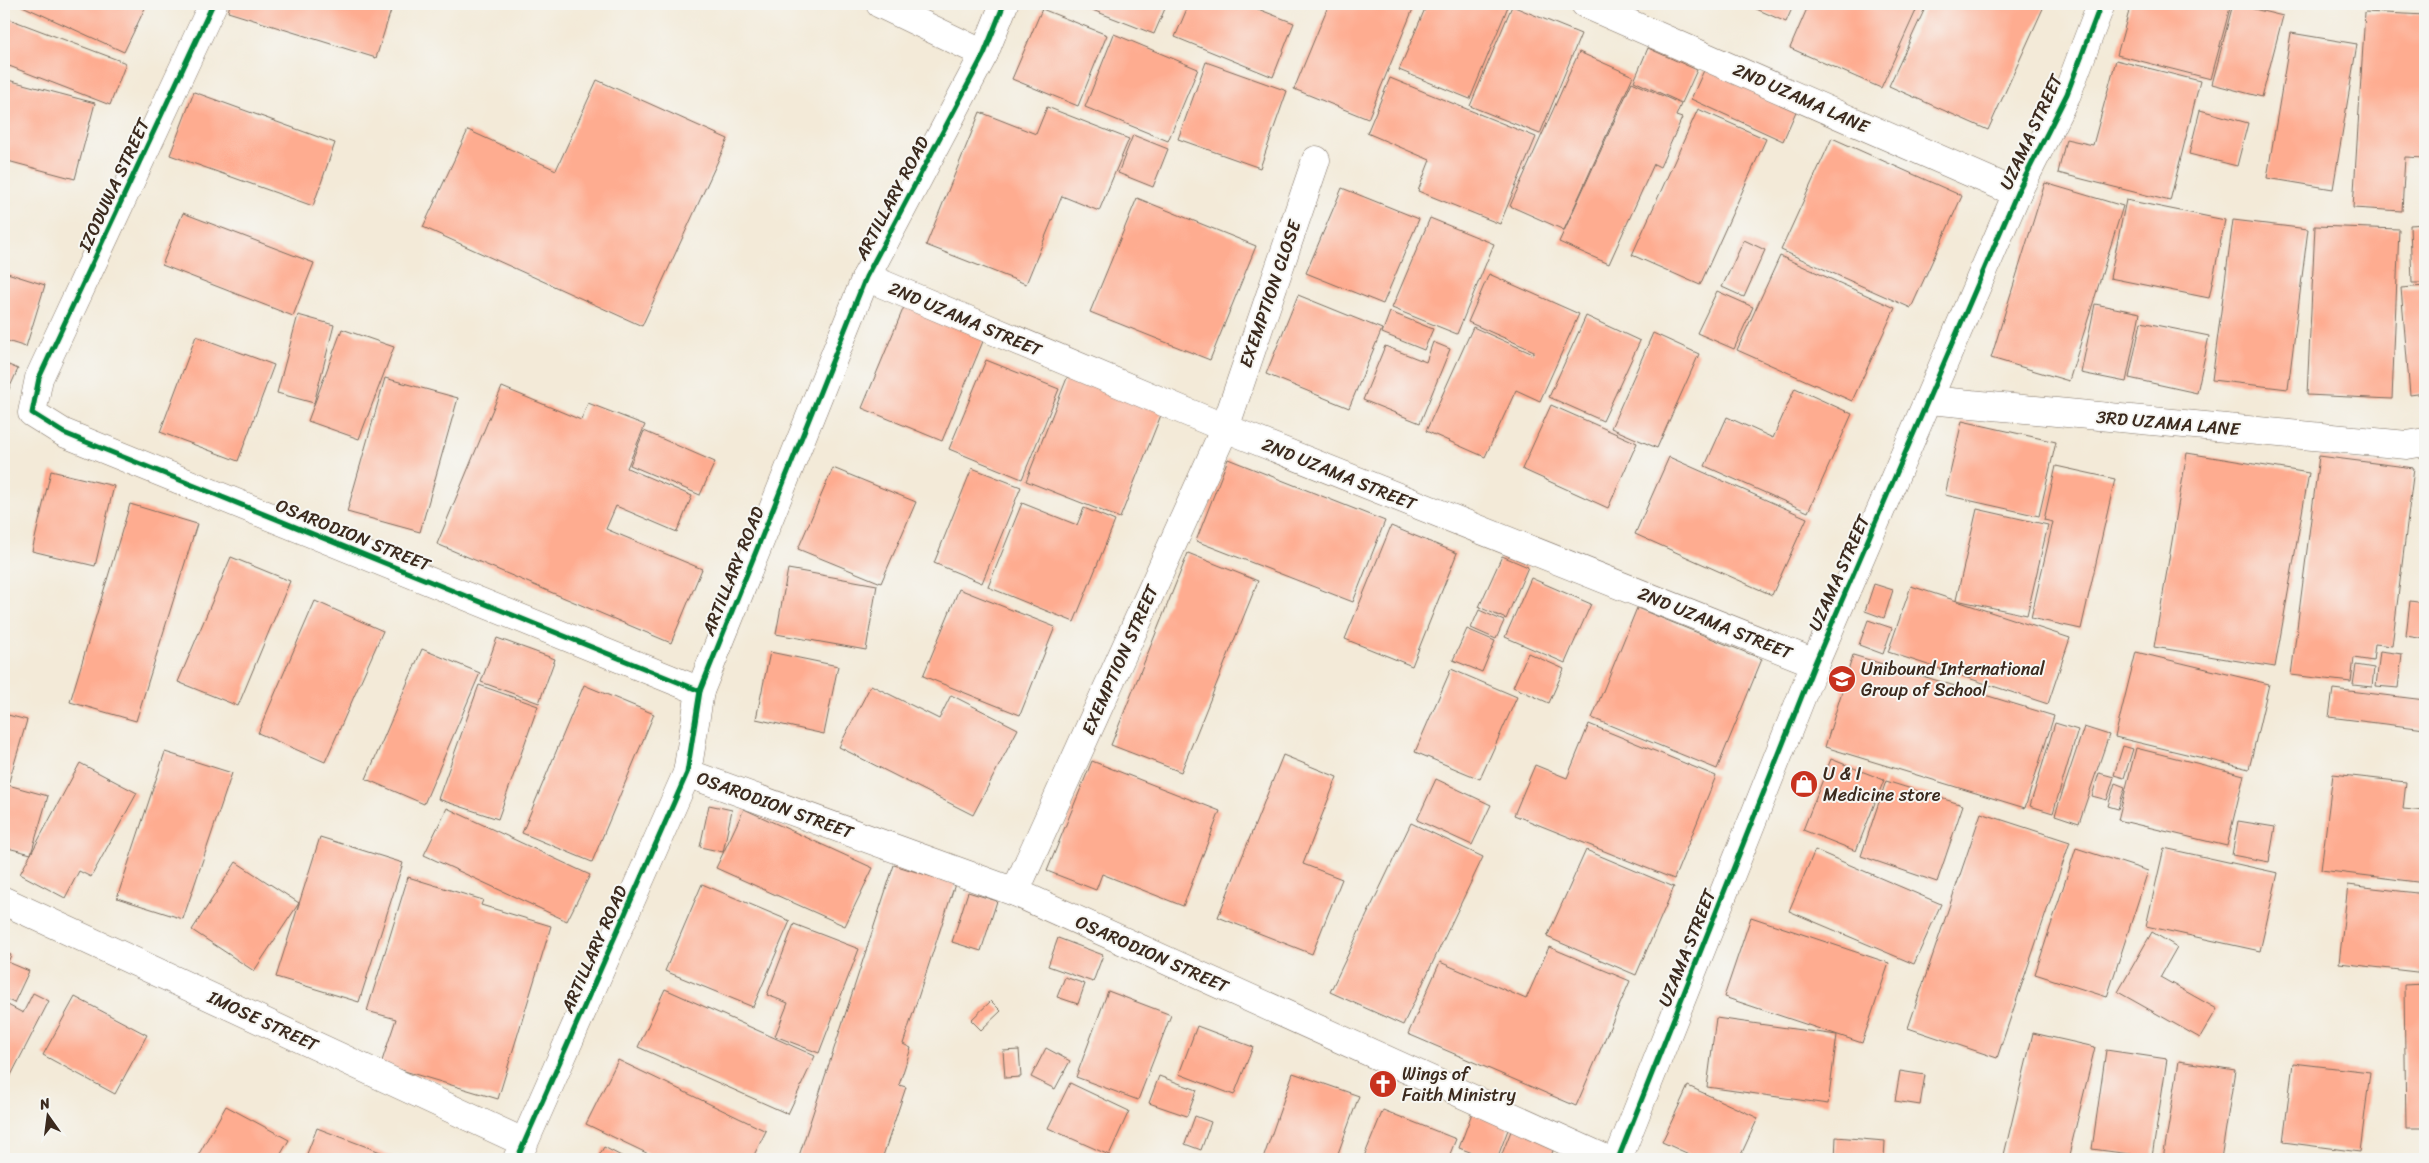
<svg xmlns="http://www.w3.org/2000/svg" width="2429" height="1163" viewBox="0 0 2429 1163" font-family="Sriracha,sans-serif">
	<rect width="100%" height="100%" fill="#f6f6f2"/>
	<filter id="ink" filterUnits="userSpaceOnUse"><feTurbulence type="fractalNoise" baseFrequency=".02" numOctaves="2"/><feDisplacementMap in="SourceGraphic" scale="10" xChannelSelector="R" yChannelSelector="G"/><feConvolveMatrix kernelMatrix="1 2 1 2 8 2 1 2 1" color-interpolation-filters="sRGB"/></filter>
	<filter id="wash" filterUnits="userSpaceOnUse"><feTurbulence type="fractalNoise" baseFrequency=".0096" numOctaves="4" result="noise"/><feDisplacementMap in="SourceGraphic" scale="20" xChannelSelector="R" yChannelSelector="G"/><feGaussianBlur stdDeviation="1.12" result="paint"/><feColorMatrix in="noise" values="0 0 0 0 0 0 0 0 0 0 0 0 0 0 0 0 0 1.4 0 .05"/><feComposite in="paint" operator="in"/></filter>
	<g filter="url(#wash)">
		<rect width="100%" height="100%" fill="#f3ead8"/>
		<g id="blocks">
			<!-- building -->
			<g fill="#feac90">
				<polygon points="18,4 147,4 124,52"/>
				<polygon points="230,4 393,4 376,58 228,12"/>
				<polygon points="1077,4 1167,4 1154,34"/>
				<polygon points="1189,4 1245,4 1294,23 1273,77 1175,37"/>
				<polygon points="1329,4 1415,4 1368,119 1294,89"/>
				<polygon points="1427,4 1509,4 1470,99 1399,70"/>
				<polygon points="1745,4 1794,4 1786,22"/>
				<polygon points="1809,4 1919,4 1881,88 1790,48"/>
				<polygon points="1927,4 2045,4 1988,130 1889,86"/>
				<polygon points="2131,4 2231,4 2211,79 2117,55"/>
				<polygon points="2233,4 2283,16 2262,97 2212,84"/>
				<polygon points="1512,6 1581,34 1540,134 1470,106"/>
				<polygon points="1042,9 1107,35 1078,106 1012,79"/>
				<polygon points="2365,12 2425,15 2425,158 2405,157 2402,211 2353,208"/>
				<polygon points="4,17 126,63 110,105 4,64"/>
				<polygon points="2291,33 2357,44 2333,189 2267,178"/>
				<polygon points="1114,34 1198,69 1168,141 1085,107"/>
				<polygon points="1648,48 1697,70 1682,103 1634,81"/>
				<polygon points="1579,52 1633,76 1564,230 1510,206"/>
				<polygon points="2116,60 2200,81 2170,201 2058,173 2066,139 2093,145"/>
				<polygon points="1206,62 1287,91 1260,168 1178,139"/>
				<polygon points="1706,66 1798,107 1783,141 1691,99"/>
				<polygon points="1390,78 1536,137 1500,224 1418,191 1430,160 1367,133"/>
				<polygon points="4,79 95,103 75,179 4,160"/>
				<polygon points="597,80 728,139 642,326 423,227 468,130 556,170"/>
				<polygon points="1632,82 1681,104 1676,116 1682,118 1660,167 1654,164 1609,264 1559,242"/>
				<polygon points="194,92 335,143 313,206 170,155"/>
				<polygon points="1047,107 1129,139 1099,211 1062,196 1026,284 926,245 980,112 1036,134"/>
				<polygon points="1698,109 1766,139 1700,285 1632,255"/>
				<polygon points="2200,110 2248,123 2237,166 2189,154"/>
				<polygon points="1133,135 1168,149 1153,187 1118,173"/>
				<polygon points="1832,138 1962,196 1911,308 1781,250"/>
				<polygon points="2045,183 2123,206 2069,381 1991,358"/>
				<polygon points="1342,188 1419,219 1383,304 1306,273"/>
				<polygon points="1137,198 1256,246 1210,360 1090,312"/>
				<polygon points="2126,200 2225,220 2209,298 2110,278"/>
				<polygon points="183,213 314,263 293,316 162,265"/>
				<polygon points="1430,218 1494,244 1457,334 1392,308"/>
				<polygon points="2233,220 2308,229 2288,389 2212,380"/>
				<polygon points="2425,224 2425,283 2412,283 2410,225"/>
				<polygon points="2315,226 2399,229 2392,399 2307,395"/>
				<polygon points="1744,240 1765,250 1744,297 1722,287"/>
				<polygon points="1780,256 1895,308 1852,401 1737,350"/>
				<polygon points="4,272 45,285 26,347 4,340"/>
				<polygon points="1489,274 1579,314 1540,401 1516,390 1485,457 1426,431 1473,327 1533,354 1534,351 1468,322"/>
				<polygon points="2425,286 2425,393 2410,395 2401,288"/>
				<polygon points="1717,291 1753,307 1734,349 1697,333"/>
				<polygon points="1298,295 1382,329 1349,408 1266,374"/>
				<polygon points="906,302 986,334 942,441 862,408"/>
				<polygon points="2095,304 2140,313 2126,382 2081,373"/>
				<polygon points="1390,312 1433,329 1424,350 1382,333"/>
				<polygon points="298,315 334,325 314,403 277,393"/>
				<polygon points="1586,316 1640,341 1603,421 1549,397"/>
				<polygon points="2141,322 2209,336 2197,393 2129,378"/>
				<polygon points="342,329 394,347 359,439 308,421"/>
				<polygon points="1653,333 1699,354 1657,448 1611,428"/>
				<polygon points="196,336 274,365 238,461 160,432"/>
				<polygon points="1433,342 1450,349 1420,423 1363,400 1385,346 1426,362"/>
				<polygon points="986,360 1059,389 1022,479 949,449"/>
				<polygon points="4,363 18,369 4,400"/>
				<polygon points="1069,373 1163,410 1120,518 1026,481"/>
				<polygon points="385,378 458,398 420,532 347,512"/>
				<polygon points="502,387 581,420 588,403 645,425 627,468 692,496 677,532 616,506 606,529 702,569 671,643 437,544"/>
				<polygon points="1795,388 1852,414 1808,512 1705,466 1727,417 1773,438"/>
				<polygon points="1551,405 1637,443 1608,508 1522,469"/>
				<polygon points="1962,421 2056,442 2039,516 1945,495"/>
				<polygon points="644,431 715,462 700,495 630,465"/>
				<polygon points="2187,453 2309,473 2275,667 2154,647"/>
				<polygon points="2319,456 2414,468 2392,646 2375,644 2373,661 2354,658 2351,682 2291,675"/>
				<polygon points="1669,457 1807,518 1772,595 1635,534"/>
				<polygon points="1228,459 1385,521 1353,602 1196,541"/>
				<polygon points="2056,466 2115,479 2081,629 2031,618 2053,522 2044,520"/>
				<polygon points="833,468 916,502 881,583 798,549"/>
				<polygon points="972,468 1021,487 982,583 934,563"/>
				<polygon points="51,471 114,486 95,566 32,551"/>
				<polygon points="1022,503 1077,525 1084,508 1115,521 1074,622 988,587"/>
				<polygon points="130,504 197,524 136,721 70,702"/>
				<polygon points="1977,509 2048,525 2027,615 1956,600"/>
				<polygon points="1391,526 1457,553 1412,666 1345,639"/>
				<polygon points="1188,553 1258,581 1181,772 1111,745"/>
				<polygon points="1502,556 1528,567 1506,619 1479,607"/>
				<polygon points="231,557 290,581 238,706 178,682"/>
				<polygon points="788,569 877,585 866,650 776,634"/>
				<polygon points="1531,578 1591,604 1565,663 1505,637"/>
				<polygon points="1874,584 1893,590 1884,618 1865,611"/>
				<polygon points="1911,586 2070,638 2048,704 1888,652"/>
				<polygon points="959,589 1055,627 1020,715 923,676"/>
				<polygon points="315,601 383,631 325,762 258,733"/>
				<polygon points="2410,601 2425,603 2425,639 2406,636"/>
				<polygon points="1637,608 1762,659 1717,769 1592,718"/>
				<polygon points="1479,610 1504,621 1496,639 1471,628"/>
				<polygon points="1868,620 1892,628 1883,654 1859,645"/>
				<polygon points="1467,629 1495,641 1482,672 1453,660"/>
				<polygon points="497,638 555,659 539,703 481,682"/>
				<polygon points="422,649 480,673 424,804 366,779"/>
				<polygon points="2380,651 2402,654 2398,688 2376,686"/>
				<polygon points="770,652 838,666 824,734 756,719"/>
				<polygon points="2136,652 2269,684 2249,769 2115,737"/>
				<polygon points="1528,653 1564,669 1549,703 1513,687"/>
				<polygon points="1853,655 2054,716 2025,808 1825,747"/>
				<polygon points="2356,665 2374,668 2372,687 2353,685"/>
				<polygon points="1451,669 1517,697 1480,779 1415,752"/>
				<polygon points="479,685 538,706 498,819 438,799"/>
				<polygon points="584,685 654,714 592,862 522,833"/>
				<polygon points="871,685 939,719 951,695 1018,729 973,815 839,747"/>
				<polygon points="2333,689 2425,700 2425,729 2329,717"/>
				<polygon points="4,714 27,720 8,785 48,796 31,854 4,847"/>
				<polygon points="2055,723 2078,730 2053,813 2030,806"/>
				<polygon points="1589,724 1716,776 1674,879 1514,815 1535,765 1567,778"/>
				<polygon points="2084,727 2109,735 2079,823 2055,815"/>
				<polygon points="2123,746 2133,749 2124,778 2114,775"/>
				<polygon points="2136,748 2244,775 2227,846 2118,820"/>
				<polygon points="165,752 232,773 183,919 117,898"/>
				<polygon points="1283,755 1337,777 1303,864 1342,879 1312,954 1218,917"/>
				<polygon points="1831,759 1884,780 1856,851 1803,830"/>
				<polygon points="1092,761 1220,811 1183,906 1102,874 1096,890 1047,871"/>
				<polygon points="80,763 137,793 91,877 79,871 65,898 20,874"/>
				<polygon points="2099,773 2114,777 2107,800 2092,796"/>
				<polygon points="2333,774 2406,782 2403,809 2425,811 2425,883 2321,870"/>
				<polygon points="1436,779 1491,805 1472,845 1417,820"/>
				<polygon points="1886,781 1963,805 1937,882 1861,856"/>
				<polygon points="2115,783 2125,787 2118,809 2108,806"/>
				<polygon points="709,805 732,810 723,852 700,847"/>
				<polygon points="447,808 590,875 567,921 424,855"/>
				<polygon points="744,809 873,868 845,926 716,868"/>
				<polygon points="1981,813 2070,842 1997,1058 1908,1028"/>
				<polygon points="2238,821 2275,827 2269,862 2232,855"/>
				<polygon points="1411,823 1483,857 1403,1025 1330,992"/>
				<polygon points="320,837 403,863 359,1002 276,977"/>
				<polygon points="2076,848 2148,871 2107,997 2035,974"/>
				<polygon points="2164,848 2278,873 2260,951 2146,926"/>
				<polygon points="1586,850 1674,887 1636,975 1547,937"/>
				<polygon points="1815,850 1941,904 1914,964 1789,911"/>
				<polygon points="236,862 299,903 254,971 192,930"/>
				<polygon points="894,865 955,884 903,1044 911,1048 899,1085 906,1087 882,1159 798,1159"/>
				<polygon points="408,877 483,900 481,905 551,926 498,1099 381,1064 396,1019 367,1011"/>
				<polygon points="702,884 790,921 753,1007 665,971"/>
				<polygon points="2348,885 2425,894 2425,973 2339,963"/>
				<polygon points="968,892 997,901 981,951 952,942"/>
				<polygon points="1751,917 1889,963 1862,1043 1724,997"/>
				<polygon points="794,924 859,949 819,1053 775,1036 788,1003 767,995"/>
				<polygon points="2152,932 2177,947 2160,977 2217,1009 2200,1038 2118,992"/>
				<polygon points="1058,938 1103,955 1093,982 1048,966"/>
				<polygon points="1549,947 1630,981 1576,1106 1408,1034 1440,962 1526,999"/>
				<polygon points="4,952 11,955 8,962 29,971 14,1003 4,998"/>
				<polygon points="1065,977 1085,984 1078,1004 1057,997"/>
				<polygon points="2425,984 2425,1128 2406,1128 2404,985"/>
				<polygon points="665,989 815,1056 788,1114 638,1047"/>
				<polygon points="1108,991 1171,1015 1138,1100 1076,1077"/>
				<polygon points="33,993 49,1001 4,1089 4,1003 23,1013"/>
				<polygon points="75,997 147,1035 115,1094 43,1055"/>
				<polygon points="991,1001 1001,1011 981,1030 971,1020"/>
				<polygon points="1716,1018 1837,1035 1828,1104 1707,1087"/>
				<polygon points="1197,1026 1253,1047 1234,1095 1179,1074"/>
				<polygon points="2033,1033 2095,1047 2068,1159 2003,1159"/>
				<polygon points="1046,1048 1070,1061 1055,1089 1031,1077"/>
				<polygon points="1019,1050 1021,1077 1005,1078 1003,1051"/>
				<polygon points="2106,1050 2167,1059 2152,1157 2092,1149"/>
				<polygon points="618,1060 766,1131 752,1159 659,1159 586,1124"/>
				<polygon points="2179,1061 2235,1070 2221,1159 2163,1159"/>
				<polygon points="2293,1063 2370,1072 2360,1152 2283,1142"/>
				<polygon points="1900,1071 1925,1075 1920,1105 1895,1101"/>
				<polygon points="1293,1073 1359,1096 1336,1159 1263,1159"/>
				<polygon points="1159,1076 1197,1090 1187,1116 1149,1103"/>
				<polygon points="1070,1083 1129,1111 1109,1155 1048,1128"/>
				<polygon points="1688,1086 1758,1118 1739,1159 1700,1159 1662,1142"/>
				<polygon points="226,1106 289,1140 278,1159 196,1159"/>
				<polygon points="1383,1110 1456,1139 1448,1159 1363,1159"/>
				<polygon points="1472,1113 1509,1127 1497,1159 1489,1159 1459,1148"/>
				<polygon points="1195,1116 1211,1122 1201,1150 1185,1144"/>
				<polygon points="1513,1126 1556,1142 1550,1159 1500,1159"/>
				<polygon points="317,1128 399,1159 305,1159"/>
				<polygon points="1836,1137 1885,1141 1884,1159 1835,1159"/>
				<polygon points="604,1147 627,1159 597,1159"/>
			</g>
		</g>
	</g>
	<g filter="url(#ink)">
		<use href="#blocks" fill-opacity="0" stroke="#7b6d5f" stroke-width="1"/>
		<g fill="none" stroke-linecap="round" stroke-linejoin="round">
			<defs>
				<g id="minor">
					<polyline points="213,4 39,378 32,413 64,433 700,691"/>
					<polyline points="880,4 984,54"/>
					<polyline points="1585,4 2017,193"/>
					<polyline points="866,277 1225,428 1815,663"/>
					<polyline points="1929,400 2407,445 2425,442"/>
					<polyline points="687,773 1015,892 1606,1159"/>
					<polyline points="1015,892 1225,428 1316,160"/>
					<polyline points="4,901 523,1142"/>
					<polyline points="517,1159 687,773 700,691 866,277 984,54 1004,4"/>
					<polyline points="1618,1159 1815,663 2017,193 2067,94 2101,4"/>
				</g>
			</defs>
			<!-- minor casing -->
			<use href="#minor" stroke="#7b6d5f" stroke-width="29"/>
			<!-- minor -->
			<use href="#minor" stroke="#fff" stroke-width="28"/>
			<defs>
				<g id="cycleway">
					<polyline points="213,4 39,378 32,413 64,433 700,691"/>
					<polyline points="517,1159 687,773 700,691 866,277 984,54 1004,4"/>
					<polyline points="1618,1159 1815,663 2017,193 2067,94 2101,4"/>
				</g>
			</defs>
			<!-- cycleway casing -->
			<use href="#cycleway" stroke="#f6f6f2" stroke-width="8"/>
			<!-- cycleway -->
			<use href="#cycleway" stroke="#00873e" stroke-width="5"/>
		</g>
	</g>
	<!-- icons -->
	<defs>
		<symbol id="school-disc" viewBox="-11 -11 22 22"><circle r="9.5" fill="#c8321e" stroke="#f6f6f2"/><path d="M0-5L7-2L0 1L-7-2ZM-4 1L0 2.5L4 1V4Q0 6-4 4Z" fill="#fff"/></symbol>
		<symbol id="shop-disc" viewBox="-11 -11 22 22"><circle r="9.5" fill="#c8321e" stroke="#f6f6f2"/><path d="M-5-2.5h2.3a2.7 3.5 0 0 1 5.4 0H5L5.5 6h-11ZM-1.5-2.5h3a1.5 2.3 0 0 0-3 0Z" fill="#fff"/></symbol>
		<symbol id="church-disc" viewBox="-11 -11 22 22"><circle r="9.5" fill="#c8321e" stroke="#f6f6f2"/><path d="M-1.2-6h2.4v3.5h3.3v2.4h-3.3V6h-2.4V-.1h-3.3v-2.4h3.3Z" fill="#fff"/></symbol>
	</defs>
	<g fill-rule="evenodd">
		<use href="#school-disc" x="1826" y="663" width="32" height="32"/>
		<use href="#shop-disc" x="1788" y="768" width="32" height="32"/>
		<use href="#church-disc" x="1367" y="1068" width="32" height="32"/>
	</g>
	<g text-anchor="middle" stroke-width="4" stroke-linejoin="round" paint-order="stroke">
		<!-- street labels -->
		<g font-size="18" fill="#3b2a1e" stroke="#f6f6f2">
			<text transform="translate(1801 98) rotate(24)" y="6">2ND UZAMA LANE</text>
			<text transform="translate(2031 132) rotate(-65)" y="6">UZAMA STREET</text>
			<text transform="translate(114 185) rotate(-65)" y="6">IZODUWA STREET</text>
			<text transform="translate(892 198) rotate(-62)" y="6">ARTILLARY ROAD</text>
			<text transform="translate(1270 294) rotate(-71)" y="6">EXEMPTION CLOSE</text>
			<text transform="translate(965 319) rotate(23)" y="6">2ND UZAMA STREET</text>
			<text transform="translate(2168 423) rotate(5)" y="6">3RD UZAMA LANE</text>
			<text transform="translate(1339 474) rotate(22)" y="6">2ND UZAMA STREET</text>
			<text transform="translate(353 535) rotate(22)" y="6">OSARODION STREET</text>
			<text transform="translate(733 571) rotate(-68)" y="6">ARTILLARY ROAD</text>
			<text transform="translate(1839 573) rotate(-66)" y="6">UZAMA STREET</text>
			<text transform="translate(1715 623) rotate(22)" y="6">2ND UZAMA STREET</text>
			<text transform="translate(1120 660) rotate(-66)" y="6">EXEMPTION STREET</text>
			<text transform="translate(775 805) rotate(20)" y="6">OSARODION STREET</text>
			<text transform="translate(1687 948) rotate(-68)" y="6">UZAMA STREET</text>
			<text transform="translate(594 949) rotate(-66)" y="6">ARTILLARY ROAD</text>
			<text transform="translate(1152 954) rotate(24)" y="6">OSARODION STREET</text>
			<text transform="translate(263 1021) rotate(25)" y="6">IMOSE STREET</text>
		</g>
		<!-- poi labels -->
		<g font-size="18" fill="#3b2a1e" stroke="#f6f6f2" text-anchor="start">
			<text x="1861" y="675">Unibound International<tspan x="1861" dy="21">Group of School</tspan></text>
			<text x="1823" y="780">U &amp; I<tspan x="1823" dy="21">Medicine store</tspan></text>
			<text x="1402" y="1080">Wings of<tspan x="1402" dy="21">Faith Ministry</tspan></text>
		</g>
	</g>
	<!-- margin -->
	<rect width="2429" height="1163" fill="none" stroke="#f6f6f2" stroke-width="20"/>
	<!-- north arrow -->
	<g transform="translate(48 1116) rotate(346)" stroke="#f6f6f2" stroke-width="4" paint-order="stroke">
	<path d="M0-4L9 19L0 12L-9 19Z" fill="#3b2a1e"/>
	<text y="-8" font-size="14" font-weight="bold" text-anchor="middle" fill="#3b2a1e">N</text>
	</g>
</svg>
